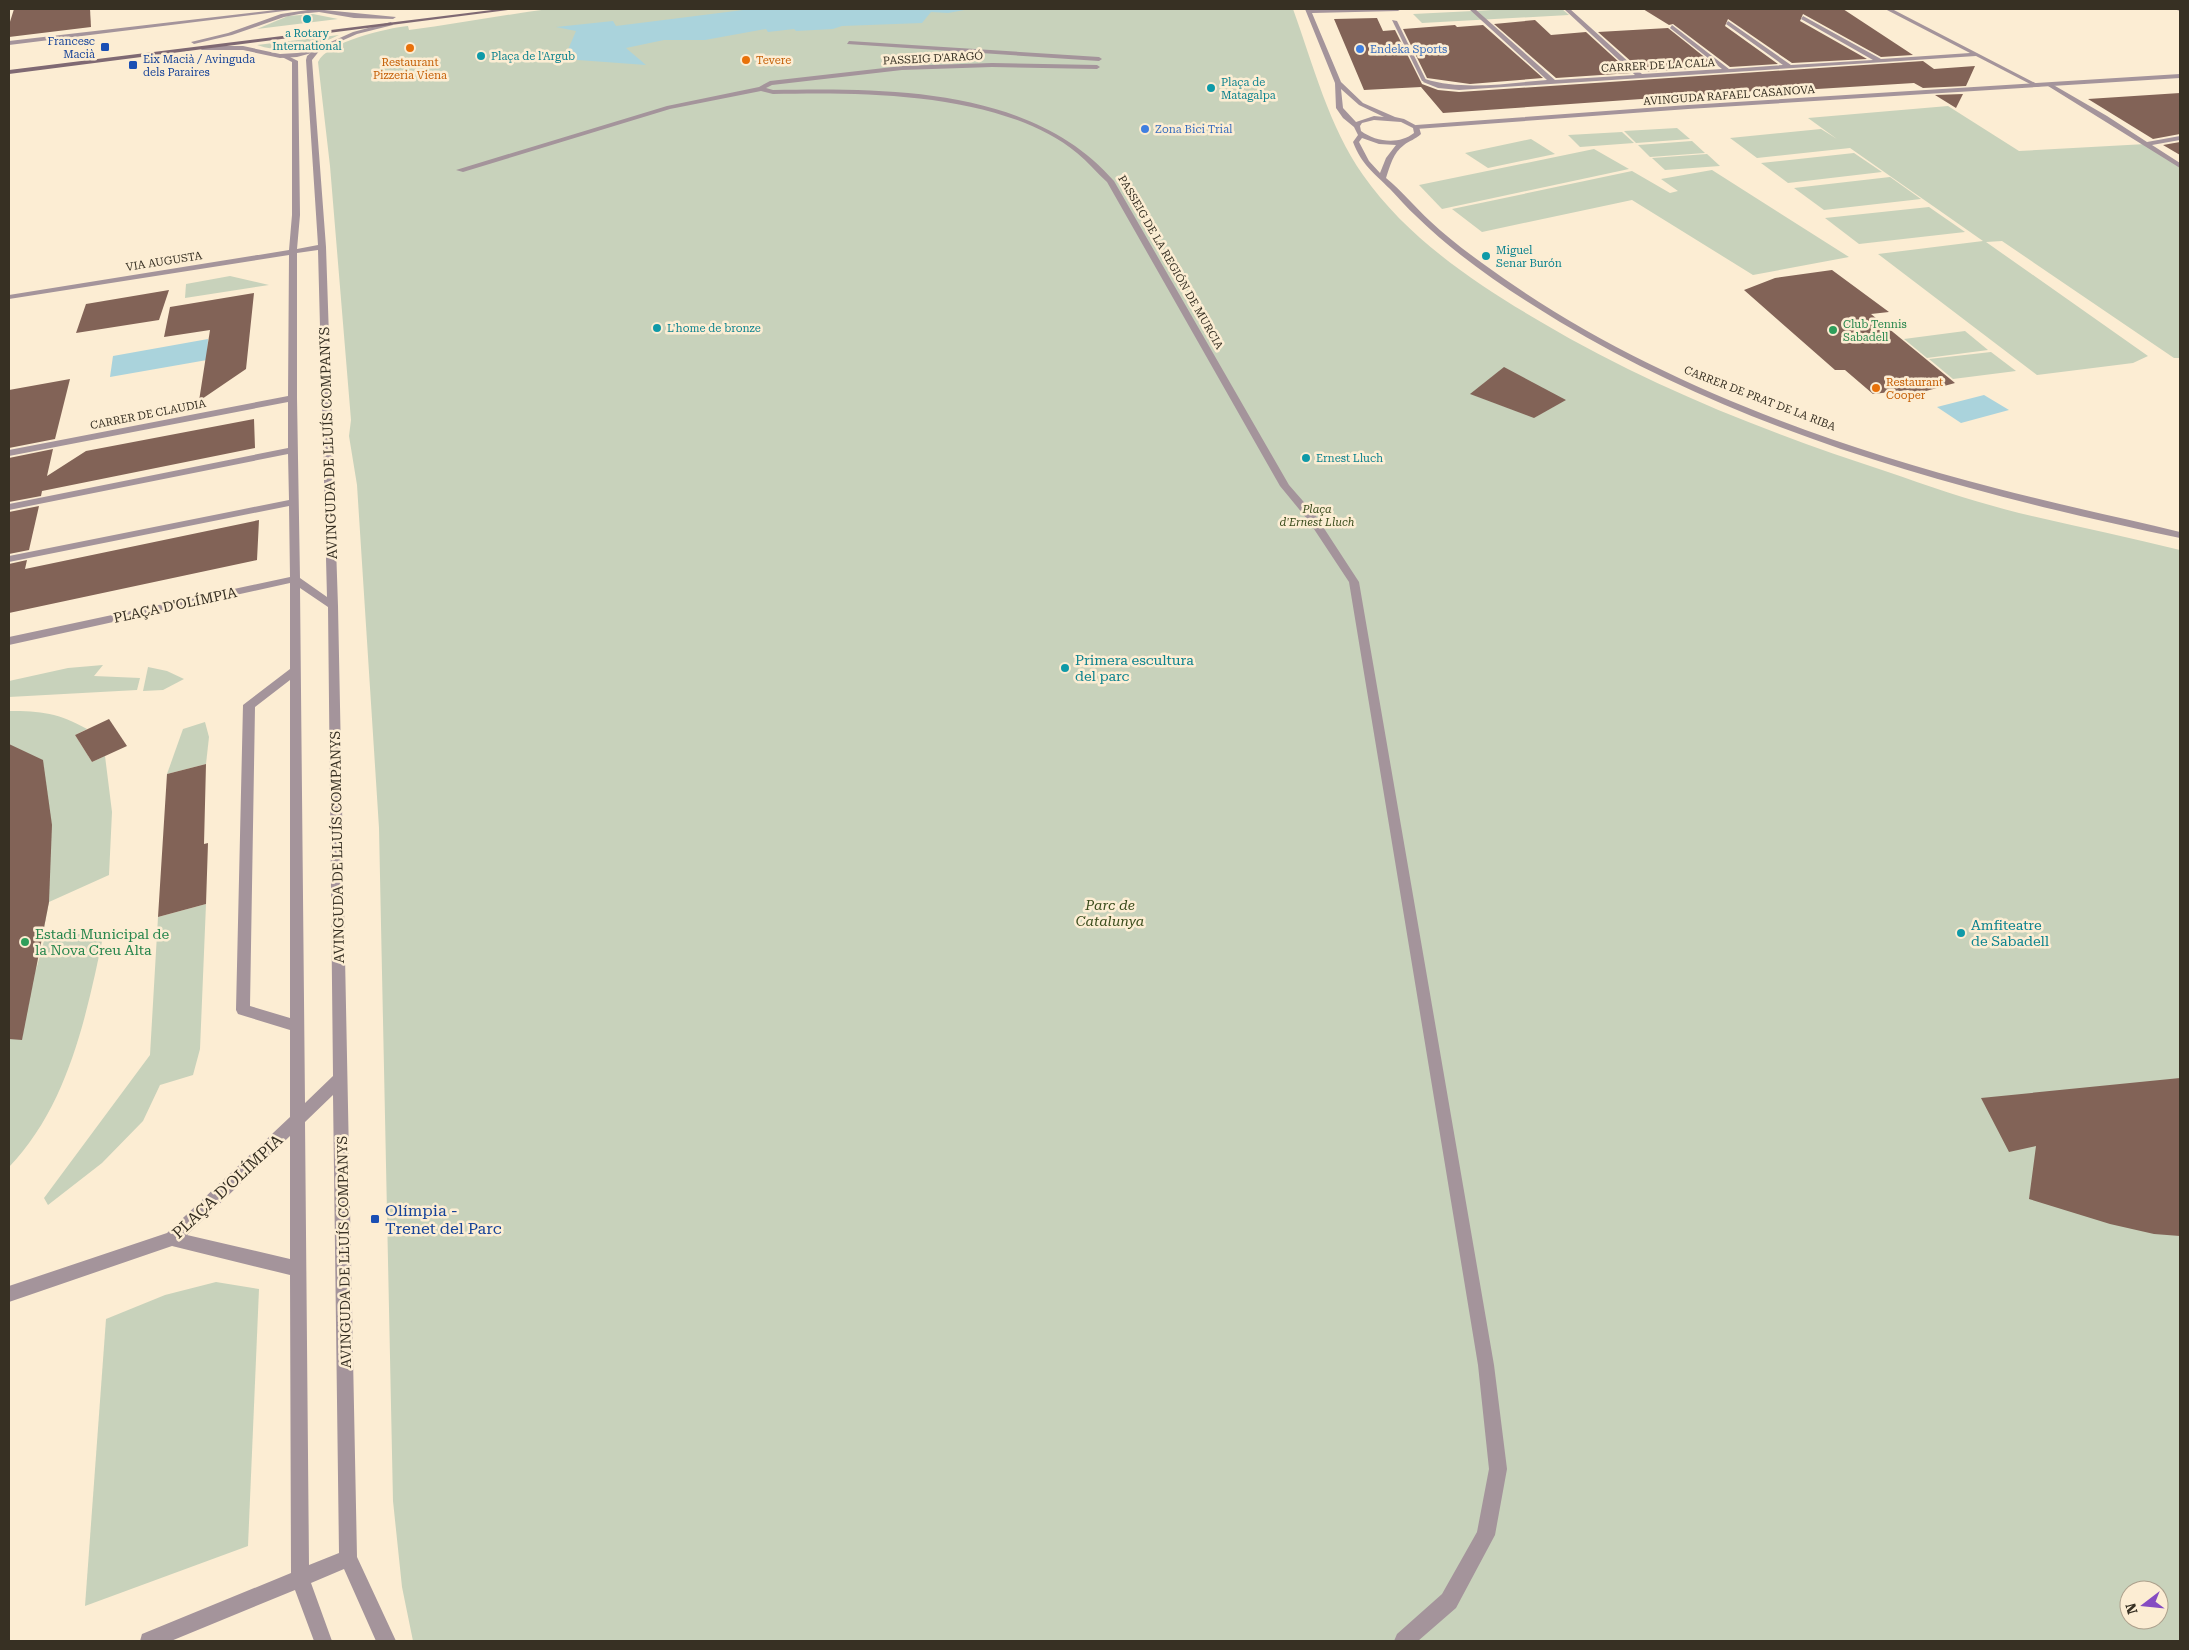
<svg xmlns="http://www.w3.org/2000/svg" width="2189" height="1650" viewBox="0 0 2189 1650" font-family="'Roboto Serif',serif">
	<rect width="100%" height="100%" fill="#fcedd3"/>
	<!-- green -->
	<g fill="#c8d2bb" fill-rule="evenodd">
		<path d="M549 9H1293C1313 64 1329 127 1363 175 1407 238 1476 284 1541 322 1649 386 1768 433 1888 472 1931 487 1975 502 2019 513 2073 526 2127 537 2180 550V1641H413L402 1587 393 1501 379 828 357 485 349 436 351 420 330 166 318 62C327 42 387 28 408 26L409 30C456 24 502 15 549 9ZM2129 1590H2159V1620H2129Z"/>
		<polygon points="1513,9 1562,9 1569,15 1422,23 1413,14"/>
		<polygon points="313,14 338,19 257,29 288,16"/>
		<path d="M339 35C311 48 287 55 257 45Z"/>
		<polygon points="1948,106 2019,151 2146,144 2180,166 2180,358 2174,358 2002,241 1986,242 2148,356 2133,363 2037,375 1878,254 1983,241 1850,148 1757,158 1730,138 1821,129 1837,139 1808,118"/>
		<polygon points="1677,128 1690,139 1636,143 1624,131"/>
		<polygon points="1622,132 1634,143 1580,147 1568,135"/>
		<polygon points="1531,139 1555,154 1488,168 1465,153"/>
		<polygon points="1692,141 1705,153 1650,157 1638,145"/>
		<polygon points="1594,149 1629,169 1442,209 1419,185"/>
		<polygon points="1854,153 1882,172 1788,183 1761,163"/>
		<polygon points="1707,154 1720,166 1665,170 1652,158"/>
		<polygon points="1712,170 1849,257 1753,275 1632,200 1482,232 1452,209 1632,171 1670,193 1678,191 1661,179"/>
		<polygon points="1890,177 1921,199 1824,210 1794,188"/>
		<polygon points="1929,207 1965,232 1859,244 1825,218"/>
		<polygon points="230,276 269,285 185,298 186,284"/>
		<polygon points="1965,331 1988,350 1927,358 1904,339"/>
		<polygon points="1991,352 2016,371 1953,379 1929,359"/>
		<polygon points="103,665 94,676 140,678 137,690 9,697 9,681 68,668"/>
		<polygon points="148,667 167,671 184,679 163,690 143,691"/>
		<path d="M9 711C41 711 59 713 87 729L75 735 92 762 105 756 112 812 109 875 49 902 36 970 45 937 104 932C87 1013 69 1105 9 1167Z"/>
		<polygon points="205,722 209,737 206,764 167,774 183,729"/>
		<polygon points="206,904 200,1049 193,1075 160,1085 143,1121 102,1163 48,1205 44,1198 150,1055 158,917"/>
		<polygon points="216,1282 259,1289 248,1546 85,1606 106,1319 165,1295"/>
	</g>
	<!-- water -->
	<g fill="#aad3dc">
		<polygon points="751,9 970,9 948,13 931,12 922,23 842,26 833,29 796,31 794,29 768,32 766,29 705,40 664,40 626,48 646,65 564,59 576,31 556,27 613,21 616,26"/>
		<polygon points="208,339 207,360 110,377 113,356"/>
		<polygon points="1984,395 2009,410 1961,423 1937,407"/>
	</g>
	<!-- building -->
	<g fill="#826357">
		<polygon points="14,9 90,9 91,27 9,37 9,25"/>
		<polygon points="1643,9 1843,9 1913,55 1881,57 1803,14 1800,21 1867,59 1792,63 1728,19 1725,26 1778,64 1730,67 1673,24 1669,25"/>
		<polygon points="1377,18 1383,31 1395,30 1422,84 1438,90 1459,92 1923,61 1934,69 1975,66 1966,86 1923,88 1914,83 1801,90 1798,88 1443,113 1421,87 1364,90 1334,19"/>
		<polygon points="1535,20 1551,35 1586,32 1631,73 1556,78 1494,24"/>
		<polygon points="1455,25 1457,27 1483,25 1543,78 1470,84 1427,78 1403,29"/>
		<polygon points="1668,28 1717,67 1643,72 1598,32"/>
		<polygon points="2180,93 2180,134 2153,139 2088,99"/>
		<polygon points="1963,94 1956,108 1935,95"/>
		<polygon points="2180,142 2180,155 2163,145"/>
		<polygon points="1832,270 1889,312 1871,314 1955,383 1915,394 1908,390 1873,394 1845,370 1835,370 1744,290 1775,278"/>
		<polygon points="169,290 159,320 76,333 86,304"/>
		<polygon points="254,293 246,369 199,401 210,330 164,337 170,307"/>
		<polygon points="1504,367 1566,400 1534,418 1470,394"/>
		<polygon points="70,379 55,439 9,448 9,390"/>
		<polygon points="254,419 255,448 42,491 41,496 9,502 9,458 53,449 47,476 86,451"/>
		<polygon points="39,506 29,550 9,554 9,512"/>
		<polygon points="259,520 257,560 9,613 9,564 27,560 25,569"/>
		<polygon points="109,719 127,746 92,762 75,735"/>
		<polygon points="9,744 43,760 52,825 49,902 22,1040 9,1039"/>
		<polygon points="206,764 204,844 208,843 206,904 158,917 167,774"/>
		<polygon points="2180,1078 2180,1236 2154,1234 2110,1224 2029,1199 2036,1146 2009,1152 1981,1098"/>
	</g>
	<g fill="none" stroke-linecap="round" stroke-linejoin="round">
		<!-- pedestrian -->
		<g fill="#a4949b" fill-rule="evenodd">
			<polygon points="1392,20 1397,21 1427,82 1422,81"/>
			<polygon points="849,41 1099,57 1102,59 1099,61 847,44"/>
			<path d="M992 63 1097 65 1100 67 1097 69 992 67 902 70 772 85 766 88 773 90C886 88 1033 87 1114 181L1289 485 1316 516 1359 582 1494 1365 1507 1469 1495 1535 1456 1608 1418 1641H1394L1397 1634 1442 1594 1477 1532 1489 1469 1478 1365 1349 582 1308 520 1280 486 1107 182C1097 173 1088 162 1077 153 1002 92 865 92 773 94L761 91 670 109 463 172 456 170 667 106 759 87 770 81 902 66Z"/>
		</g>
		<!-- minor -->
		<g fill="#a4949b" fill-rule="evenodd">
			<polygon points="284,9 300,9 9,45 9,41"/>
			<path d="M1305 9H1401L1398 11 1312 13 1341 82 1363 103 1395 117 1404 119 1419 127 1421 134C1416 139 1409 141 1404 145 1393 153 1390 166 1386 178 1402 191 1415 207 1430 221 1446 236 1464 250 1482 263 1633 374 1815 441 1995 488 2056 504 2118 517 2180 532V538C1967 493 1749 435 1560 322 1509 291 1459 258 1416 216 1407 208 1399 198 1390 189 1373 172 1362 165 1353 142L1358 135 1354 127 1343 118 1336 108 1335 83ZM1341 89 1359 105 1384 117 1374 116 1356 122 1343 108ZM1374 120 1401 122 1413 128 1414 133C1399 145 1376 142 1361 131L1360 126 1362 123ZM1362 138 1379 144 1396 145 1386 158 1380 173 1369 161 1359 142Z"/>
			<path d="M1469 9H1475L1555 80 1635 75 1564 9H1570L1642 74 1722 69 1670 28 1672 25 1729 69 1783 65 1726 24 1728 21 1791 65 1873 60 1801 19 1803 16 1881 59 1970 53 1885 9H1892L2041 86 2036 87 1976 56 1459 90 1438 88 1423 82 1425 79C1464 91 1507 83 1547 80Z"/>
			<polygon points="2176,9 2180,9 2180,11 2177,10"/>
			<path d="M315 49 320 50 312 60 326 247 338 606 357 1557 396 1641H376L344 1569 311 1583 332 1641H314L295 1590 171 1641H140L142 1634 291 1573 290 1275 172 1246 9 1302V1286L167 1233 290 1117V1030L238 1014 236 1010 243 705 290 669V583L9 645V637L290 577 289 506 9 562V556L289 500 288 454 9 510V504L288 448V402L9 456V450L288 396 289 255 9 299V295L289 250 292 215V62L282 57 284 54 298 61 300 215 297 249 318 245 306 60 307 56ZM318 250 327 597 300 578 297 398V253ZM300 588 328 607 333 1076 305 1103ZM290 680V1018L250 1006 255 707ZM333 1095 339 1553 309 1565 305 1122ZM290 1136V1259L187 1235Z"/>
			<polygon points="2050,83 2107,116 2147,142 2180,136 2180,140 2152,145 2180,163 2180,168 2048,86"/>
		</g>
		<!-- tertiary -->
		<g fill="#a4949b" fill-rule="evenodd">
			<polygon points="314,9 396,17 393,19 354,18 319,12 299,14 284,17 232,35 194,44 191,42 228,33 281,14"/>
			<polygon points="391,22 393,25 357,34 319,51 297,57 280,58 243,50 202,50 199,48 202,46 243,46 280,54 297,53 315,49 353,32"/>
			<polygon points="2180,74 2180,78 1688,109 1416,129 1413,127 1416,125 1688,105"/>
		</g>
		<!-- secondary -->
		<polygon fill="#7f6973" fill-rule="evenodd" points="500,9 515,9 9,74 9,70"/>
	</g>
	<!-- markers -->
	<g fill="#0f9aa8" stroke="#fcedd3" stroke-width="2">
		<circle cx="307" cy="19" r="5"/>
		<circle cx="481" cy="56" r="5"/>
		<circle cx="1211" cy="88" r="5"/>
		<circle cx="1486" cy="256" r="5"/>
		<circle cx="657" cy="328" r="5"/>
		<circle cx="1306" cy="458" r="5"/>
		<circle cx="1065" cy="668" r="5"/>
		<circle cx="1961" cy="933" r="5"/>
	</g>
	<g fill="#1a4fb4" stroke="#fcedd3" stroke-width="2">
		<rect x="100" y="42" width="10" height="10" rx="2.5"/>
		<rect x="128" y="60" width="10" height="10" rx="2.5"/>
		<rect x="370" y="1214" width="10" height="10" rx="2.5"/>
	</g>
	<g fill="#e8710a" stroke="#fcedd3" stroke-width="2">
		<circle cx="410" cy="48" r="5"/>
		<circle cx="746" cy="60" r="5"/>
		<circle cx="1876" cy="388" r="5"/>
	</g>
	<g fill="#3f7fe0" stroke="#fcedd3" stroke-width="2">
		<circle cx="1360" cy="49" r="5"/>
		<circle cx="1145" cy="129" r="5"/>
	</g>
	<g fill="#2e9e5b" stroke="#fcedd3" stroke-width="2">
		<circle cx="1833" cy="330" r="5"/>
		<circle cx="25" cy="942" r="5"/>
	</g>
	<g text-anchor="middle" stroke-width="5" stroke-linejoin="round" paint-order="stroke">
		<!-- far-culture labels -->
		<g font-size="11" fill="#0d838f" stroke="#fcedd3" text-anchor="start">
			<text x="307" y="37" text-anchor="middle">a Rotary<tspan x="307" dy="13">International</tspan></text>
			<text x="491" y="60">Plaça de l'Argub</text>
			<text x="1221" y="86">Plaça de<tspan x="1221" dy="13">Matagalpa</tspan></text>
			<text x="1496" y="254">Miguel<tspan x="1496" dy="13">Senar Burón</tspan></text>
			<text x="667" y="332">L'home de bronze</text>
			<text x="1316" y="462">Ernest Lluch</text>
		</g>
		<!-- far-transit labels -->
		<g font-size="11" fill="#164399" stroke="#fcedd3" text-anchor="end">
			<text x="95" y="45">Francesc<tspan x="95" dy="13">Macià</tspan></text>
			<text x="143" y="63" text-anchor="start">Eix Macià / Avinguda<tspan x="143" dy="13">dels Paraires</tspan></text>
		</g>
		<!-- far-shop labels -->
		<g font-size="11" fill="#366cbe" stroke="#fcedd3" text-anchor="start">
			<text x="1370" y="53">Endeka Sports</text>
			<text x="1155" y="133">Zona Bici Trial</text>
		</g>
		<!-- far-street labels -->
		<g font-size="11" fill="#373023" stroke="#fcedd3">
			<text transform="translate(933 58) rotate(-3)" y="4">PASSEIG D'ARAGÓ</text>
			<text transform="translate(1658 65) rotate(-3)" y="4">CARRER DE LA CALA</text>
			<text transform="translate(1729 95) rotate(-4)" y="4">AVINGUDA RAFAEL CASANOVA</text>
			<text transform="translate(164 261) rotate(-9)" y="4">VIA AUGUSTA</text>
			<text transform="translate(1171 262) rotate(60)" y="4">PASSEIG DE LA REGIÓN DE MURCIA</text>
			<text transform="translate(1760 398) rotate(21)" y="4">CARRER DE PRAT DE LA RIBA</text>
			<text transform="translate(148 414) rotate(-11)" y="4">CARRER DE CLAUDIA</text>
		</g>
		<!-- far-food labels -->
		<g font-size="11" fill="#c56008" stroke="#fcedd3" text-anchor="start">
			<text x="756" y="64">Tevere</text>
			<text x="410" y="66" text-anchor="middle">Restaurant<tspan x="410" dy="13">Pizzeria Viena</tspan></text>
			<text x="1886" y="386">Restaurant<tspan x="1886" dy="13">Cooper</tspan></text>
		</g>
		<!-- far-leisure labels -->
		<g font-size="11" fill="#27864d" stroke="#fcedd3" text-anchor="start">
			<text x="1843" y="328">Club Tennis<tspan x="1843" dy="13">Sabadell</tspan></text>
		</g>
		<!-- far-park labels -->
		<g font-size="11" font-style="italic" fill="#3a4c1c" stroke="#fcedd3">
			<text x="1317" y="513">Plaça<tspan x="1317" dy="13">d'Ernest Lluch</tspan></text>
		</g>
		<!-- street labels -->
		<g font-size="14" fill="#373023" stroke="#fcedd3">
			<text transform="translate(328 443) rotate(-92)" y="5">AVINGUDA DE LLUÍS COMPANYS</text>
			<text transform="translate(175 605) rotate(-12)" y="5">PLAÇA D'OLÍMPIA</text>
			<text transform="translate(337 847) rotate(-91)" y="5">AVINGUDA DE LLUÍS COMPANYS</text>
			<text transform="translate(344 1252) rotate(-91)" y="5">AVINGUDA DE LLUÍS COMPANYS</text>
		</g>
		<!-- culture labels -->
		<g font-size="14" fill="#0d838f" stroke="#fcedd3" text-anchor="start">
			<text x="1075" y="665">Primera escultura<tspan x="1075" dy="16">del parc</tspan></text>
			<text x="1971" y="930">Amfiteatre<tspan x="1971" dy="16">de Sabadell</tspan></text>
		</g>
		<!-- park labels -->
		<g font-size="14" font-style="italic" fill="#3a4c1c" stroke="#fcedd3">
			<text x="1110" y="910">Parc de<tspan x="1110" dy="16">Catalunya</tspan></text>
		</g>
		<!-- leisure labels -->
		<g font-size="14" fill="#27864d" stroke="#fcedd3" text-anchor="start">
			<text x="35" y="939">Estadi Municipal de<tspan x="35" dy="16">la Nova Creu Alta</tspan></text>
		</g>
		<!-- near-street labels -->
		<g font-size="16" fill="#373023" stroke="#fcedd3">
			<text transform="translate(227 1186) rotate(-43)" y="6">PLAÇA D'OLÍMPIA</text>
		</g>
		<!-- near-transit labels -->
		<g font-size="16" fill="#164399" stroke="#fcedd3" text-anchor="start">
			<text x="385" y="1216">Olímpia -<tspan x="385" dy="18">Trenet del Parc</tspan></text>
		</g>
	</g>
	<!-- border -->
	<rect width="2189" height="1650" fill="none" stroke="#373023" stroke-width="20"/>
	<!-- north arrow -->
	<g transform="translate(2144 1605) rotate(254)"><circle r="24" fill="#fcedd3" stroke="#ada18d"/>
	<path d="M0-4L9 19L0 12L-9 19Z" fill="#864cc2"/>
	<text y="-8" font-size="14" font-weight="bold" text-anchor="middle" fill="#373023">N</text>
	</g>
</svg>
